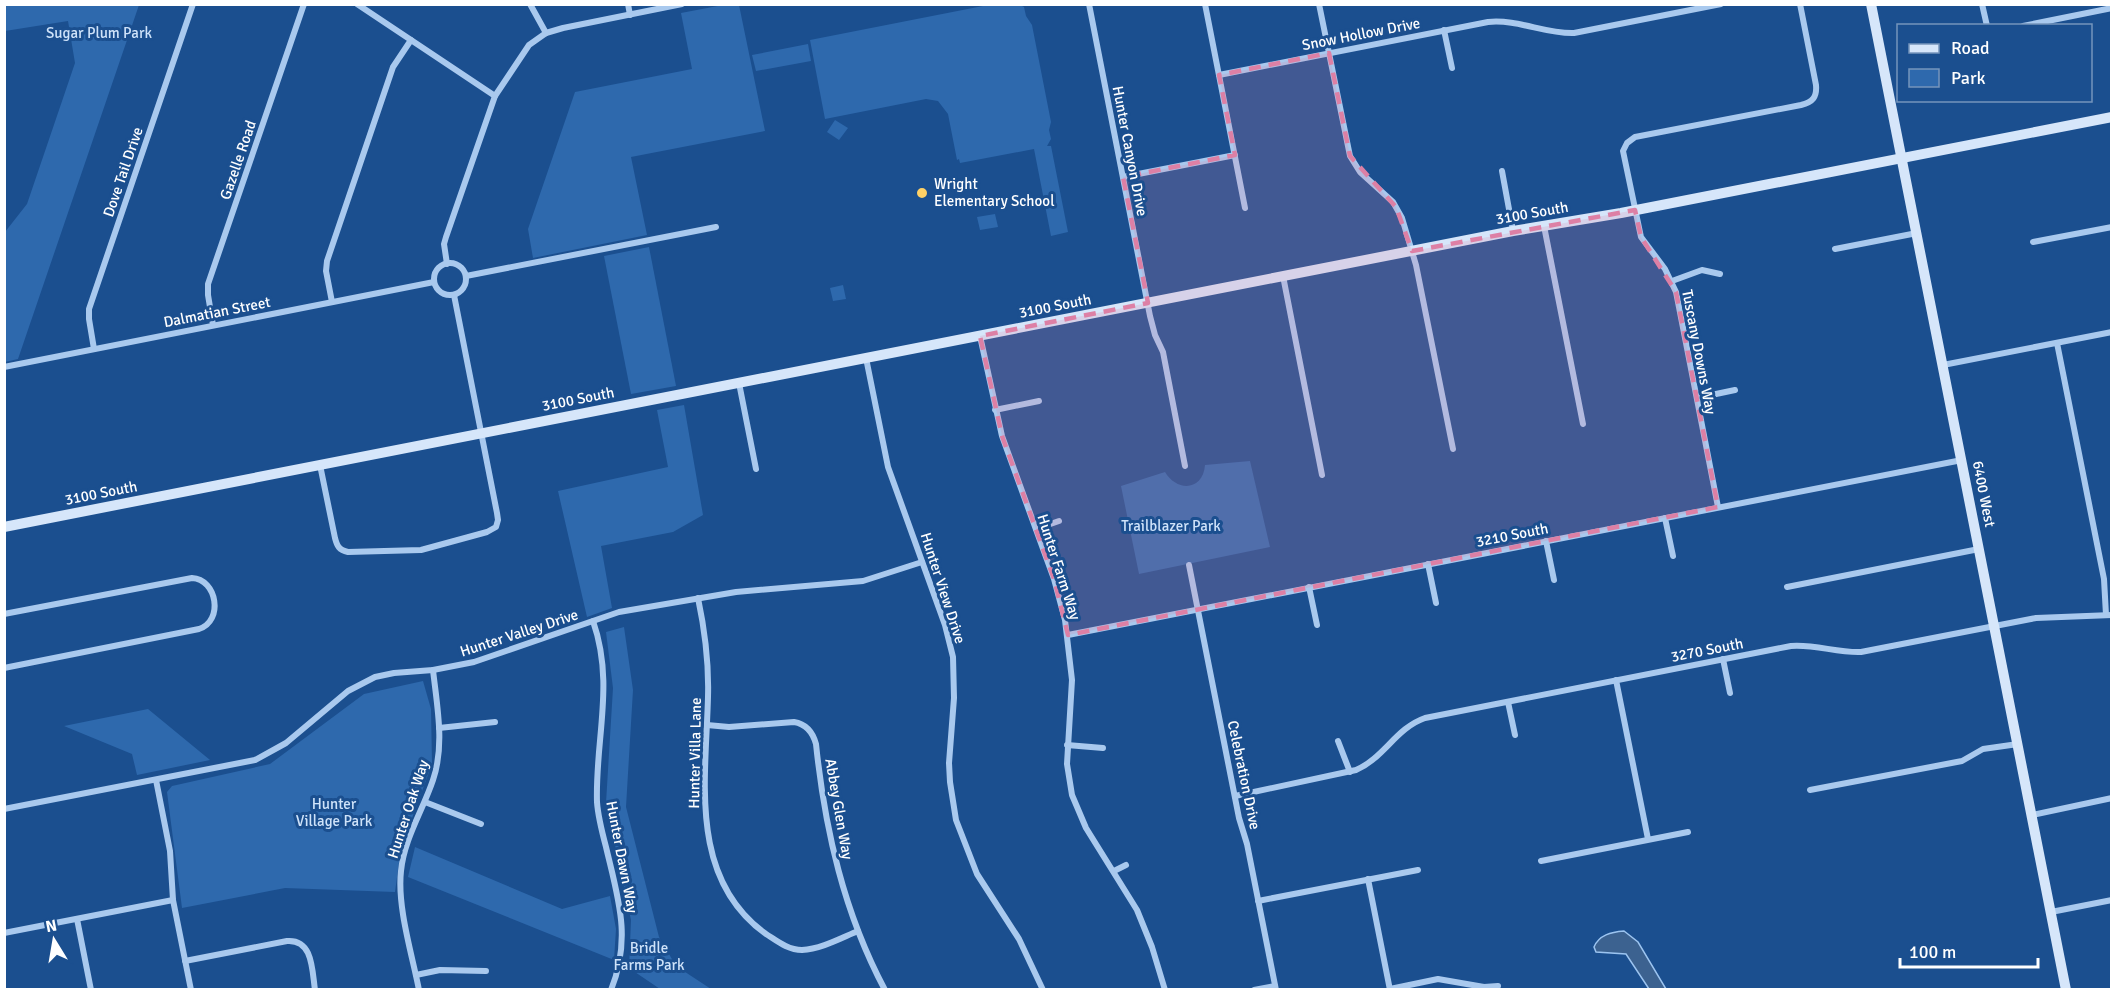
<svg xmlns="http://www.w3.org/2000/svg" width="2116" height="994" viewBox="0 0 2116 994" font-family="Signika,sans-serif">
	<rect width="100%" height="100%" fill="#1b4f8f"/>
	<!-- green -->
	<g fill="#2e69ad">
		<polygon points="5,4 139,5 18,359 5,362 5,232 27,204 75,63 68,21 5,31"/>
		<polygon points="723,5 739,5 765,131 631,157 647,235 533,258 528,229 575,92 692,69 681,13"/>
		<polygon points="988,5 1020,5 1024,7 1026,16 1032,25 1051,122 1049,130 1051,139 1047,146 1051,146 1068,232 1051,236 1034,149 960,163 959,159 957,160 948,114 938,101 926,99 825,119 810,40"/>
		<polygon points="808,44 811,61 756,71 752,55"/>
		<polygon points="835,120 848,128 839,140 827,132"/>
		<polygon points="995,214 998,227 980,230 977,217"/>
		<polygon points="649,247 676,386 631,394 604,256"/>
		<polygon points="843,285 846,299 833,301 830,288"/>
		<polygon points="684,405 703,515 673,532 601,546 612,608 587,617 558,491 668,467 657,410"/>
		<path d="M1250 461 1270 547 1139 574 1121 486 1165 472C1177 492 1203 491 1205 465Z"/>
		<polygon points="624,627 633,690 626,807 659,937 676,966 711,989 660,989 629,968 631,920 606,803 613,688 606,632"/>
		<polygon points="423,681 431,709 432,764 401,848 395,892 285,888 182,908 167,792 172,786 270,764 364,694"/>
		<polygon points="148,709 210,760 137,775 132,754 64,726"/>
		<polygon points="415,847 562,909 610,896 616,929 614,960 408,877"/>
	</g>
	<!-- water -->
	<path fill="#3c6290" stroke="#9cc4f0" stroke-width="1.5" d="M1624 931 1638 942 1666 989H1649L1626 954 1596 952 1594 947C1599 935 1611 932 1624 931Z"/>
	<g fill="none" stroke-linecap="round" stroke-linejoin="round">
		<!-- street -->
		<g stroke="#a9c9ee" stroke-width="6">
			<polyline points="357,4 495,96"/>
			<polyline points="530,4 546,33"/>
			<polyline points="628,4 630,15"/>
			<polyline points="1089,4 1150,316 1155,335 1163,352 1185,466"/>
			<polyline points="1205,4 1245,208"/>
			<polyline points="1319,4 1350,156 1360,172 1393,202 1402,218 1416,265 1453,449"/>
			<polyline points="1982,4 1987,26"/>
			<polyline points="2023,26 2112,8"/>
			<polyline points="1444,30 1452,68"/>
			<path d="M1219 75 1488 22C1518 19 1545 34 1574 33L1721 4"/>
			<polyline points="1502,171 1513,231"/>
			<polyline points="1123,177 1235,155"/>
			<polyline points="1544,226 1583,424"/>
			<polyline points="2033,242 2112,227"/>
			<polyline points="1835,249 1917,233"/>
			<circle cx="450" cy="279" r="16"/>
			<polyline points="447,264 444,244 446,237 495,96 529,45 546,33 563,28 682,4"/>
			<polyline points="466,276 716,227"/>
			<polyline points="1283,276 1322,475"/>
			<polyline points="1672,281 1702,270 1720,274"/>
			<polyline points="332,302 326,271 327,261 393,67 411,40"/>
			<polyline points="213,325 208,295 208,284 304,4"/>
			<polyline points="980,336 1002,436 1054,579 1065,620 1072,680 1067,764 1072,795 1086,828 1137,910 1152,947 1165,990"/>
			<polyline points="2057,343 2104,579 2106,615"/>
			<polyline points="94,349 89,319 89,309 193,4"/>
			<polyline points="866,358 888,467 945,625 953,657 954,698 949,763 950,782 956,820 977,874 1019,939 1043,990"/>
			<polyline points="1943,365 2112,332"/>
			<polyline points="4,367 434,282"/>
			<polyline points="739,383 756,469"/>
			<polyline points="1697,398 1735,390"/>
			<polyline points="995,410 1039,401"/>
			<path d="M320 465 335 538C337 546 339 550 348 552L421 550 487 532 496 527 498 520 497 513 454 295"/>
			<path d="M1718 507 1676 292 1665 269 1641 237 1623 151 1627 143 1635 137 1801 105C1813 102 1817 97 1816 85L1800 4"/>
			<polyline points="1665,518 1673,556"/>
			<polyline points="1036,529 1059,521"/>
			<polyline points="1546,541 1554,580"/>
			<polyline points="1428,564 1436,603"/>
			<polyline points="1189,565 1239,818 1247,844 1276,990"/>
			<polyline points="1309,587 1317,625"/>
			<polyline points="1787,587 1979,549"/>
			<path d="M698 598C705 631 709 664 708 697 706 779 688 878 766 934 777 941 788 950 802 950 821 949 841 938 858 931"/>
			<path d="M4 614 192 578C217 579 224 621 199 629L4 668"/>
			<path d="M593 621C615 684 595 739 597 802 598 817 602 832 606 847 618 898 632 938 611 990"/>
			<polyline points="1068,635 1962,460"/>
			<polyline points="1723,659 1730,693"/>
			<polyline points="1616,680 1648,839"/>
			<polyline points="1508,702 1515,735"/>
			<path d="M707 725 729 727 794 722C806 724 813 733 816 744 825 830 844 913 885 990"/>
			<polyline points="439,728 495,722"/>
			<polyline points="1338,741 1350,772"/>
			<polyline points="1067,745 1103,748"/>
			<polyline points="156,780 170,851 173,900 191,990"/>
			<polyline points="1810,790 1962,761 1983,749 2018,744"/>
			<path d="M1235 796 1356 770C1384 758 1396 728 1425 718L1791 646C1815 644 1837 653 1861 652L2036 618 2112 615"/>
			<polyline points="425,802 481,824"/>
			<polyline points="4,809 255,760 286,743 348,691 375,677 394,673 433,670 474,662 619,612 736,592 863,581 922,562"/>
			<polyline points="2032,815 2112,798"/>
			<polyline points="1541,861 1688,832"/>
			<polyline points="1114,871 1126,865"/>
			<polyline points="1368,879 1390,990"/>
			<polyline points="1258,901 1418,870"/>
			<polyline points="2051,912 2112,900"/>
			<polyline points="77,919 91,990"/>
			<polyline points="4,933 173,900"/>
			<path d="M185 961 287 941C313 939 312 970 315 990"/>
			<polyline points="416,975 440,970 486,971"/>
			<polyline points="1390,989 1438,979 1484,987 1498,986"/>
			<path d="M419 990C412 954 397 907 401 871 404 839 423 810 433 780 445 745 437 706 433 670"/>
			<polyline points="1254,990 1275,986"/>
		</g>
		<!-- secondary -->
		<g stroke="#d6e6fa" stroke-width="10">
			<polyline points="1871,4 2066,990"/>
			<polyline points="4,527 1513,231 1621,213 2112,117"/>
		</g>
	</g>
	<!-- marked area -->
	<path fill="#dd80a5" fill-opacity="0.2" stroke="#dd80a5" stroke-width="4.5" stroke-dasharray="12 8" stroke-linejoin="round" d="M1329 53 1350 156 1396 207 1412 251 1635 210 1641 237 1676 292 1718 507 1068 635 1054 579 1002 436 980 336 1148 303 1123 177 1235 155 1219 75Z"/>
	<!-- markers -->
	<circle fill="#ffd166" stroke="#1b4f8f" stroke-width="2" cx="922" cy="193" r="6"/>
	<g text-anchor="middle" stroke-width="6" stroke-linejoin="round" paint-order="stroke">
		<!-- park labels -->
		<g font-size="15" fill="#cfe3fa" stroke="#1b4f8f">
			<text x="99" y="38">Sugar Plum Park</text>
			<text x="1171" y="531">Trailblazer Park</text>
			<text x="334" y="809">Hunter<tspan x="334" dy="17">Village Park</tspan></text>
			<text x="649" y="953">Bridle<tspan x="649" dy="17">Farms Park</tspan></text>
		</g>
		<!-- street labels -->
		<g font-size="15" fill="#fff" stroke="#1b4f8f">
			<text transform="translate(1361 34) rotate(-11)" y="5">Snow Hollow Drive</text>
			<text transform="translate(1130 151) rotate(79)" y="5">Hunter Canyon Drive</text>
			<text transform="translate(238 160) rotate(-71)" y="5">Gazelle Road</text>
			<text transform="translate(123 172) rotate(-71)" y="5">Dove Tail Drive</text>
			<text transform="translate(1532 213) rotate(-10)" y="5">3100 South</text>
			<text transform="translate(1055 306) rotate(-11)" y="5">3100 South</text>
			<text transform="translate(217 312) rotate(-11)" y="5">Dalmatian Street</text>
			<text transform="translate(1699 352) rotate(79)" y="5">Tuscany Downs Way</text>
			<text transform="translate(578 399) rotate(-11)" y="5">3100 South</text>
			<text transform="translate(101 493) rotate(-11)" y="5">3100 South</text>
			<text transform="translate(1984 494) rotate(79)" y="5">6400 West</text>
			<text transform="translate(1512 535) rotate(-11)" y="5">3210 South</text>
			<text transform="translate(1059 567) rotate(72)" y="5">Hunter Farm Way</text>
			<text transform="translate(943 588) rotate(72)" y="5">Hunter View Drive</text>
			<text transform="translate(519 633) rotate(-18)" y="5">Hunter Valley Drive</text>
			<text transform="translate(1707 650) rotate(-11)" y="5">3270 South</text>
			<text transform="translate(695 753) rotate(-89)" y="5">Hunter Villa Lane</text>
			<text transform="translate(1244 775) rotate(78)" y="5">Celebration Drive</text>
			<text transform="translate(408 809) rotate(-72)" y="5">Hunter Oak Way</text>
			<text transform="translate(839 809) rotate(80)" y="5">Abbey Glen Way</text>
			<text transform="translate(622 857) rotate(79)" y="5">Hunter Dawn Way</text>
		</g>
		<!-- poi labels -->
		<g font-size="15" fill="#fff" stroke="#1b4f8f" text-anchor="start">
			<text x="934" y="189">Wright<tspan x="934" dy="17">Elementary School</tspan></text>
		</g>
	</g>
	<!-- border -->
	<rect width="2116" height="994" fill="none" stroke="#ffffff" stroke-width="12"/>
	<!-- legend -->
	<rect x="1897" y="24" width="195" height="78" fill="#1b4f8f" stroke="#7695bc" stroke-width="1.5"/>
	<rect x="1909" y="44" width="30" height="9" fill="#d6e6fa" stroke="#7695bc" stroke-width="1.5"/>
	<text x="1951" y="54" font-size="18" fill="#ffffff">Road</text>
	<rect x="1909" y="69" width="30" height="18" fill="#2e69ad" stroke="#7695bc" stroke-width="1.5"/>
	<text x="1951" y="84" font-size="18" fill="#ffffff">Park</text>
	<!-- north arrow -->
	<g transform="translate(54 940) rotate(349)" stroke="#1b4f8f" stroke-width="4.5" paint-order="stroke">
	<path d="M0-4.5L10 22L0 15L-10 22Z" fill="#ffffff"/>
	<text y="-9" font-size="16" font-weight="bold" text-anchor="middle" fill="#ffffff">N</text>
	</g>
	<!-- scale -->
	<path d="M1900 958v9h138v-9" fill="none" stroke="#ffffff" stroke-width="3"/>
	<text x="1909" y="958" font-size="18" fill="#ffffff" stroke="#1b4f8f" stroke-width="4.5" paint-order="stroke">100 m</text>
</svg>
